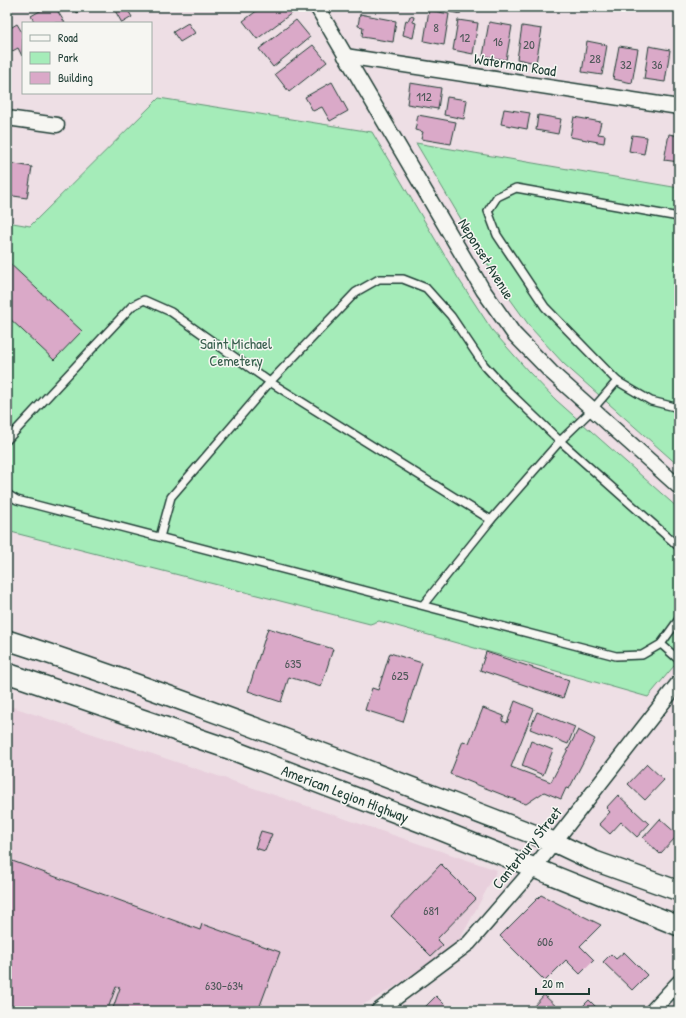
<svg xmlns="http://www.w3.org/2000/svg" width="686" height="1018" viewBox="0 0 686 1018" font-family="'Patrick Hand',sans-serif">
	<rect width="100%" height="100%" fill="#eedfe5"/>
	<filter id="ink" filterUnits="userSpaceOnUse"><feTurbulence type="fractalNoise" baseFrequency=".025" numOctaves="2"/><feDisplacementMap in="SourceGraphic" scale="8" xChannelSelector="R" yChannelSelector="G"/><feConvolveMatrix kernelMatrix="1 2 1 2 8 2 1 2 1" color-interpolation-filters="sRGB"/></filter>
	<g filter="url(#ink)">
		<!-- built -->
		<polygon fill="#e8cfdc" points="7,705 497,870 457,945 391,989 352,1011 7,1011"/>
		<!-- green -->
		<g fill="#a5ecb9" stroke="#629476">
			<polygon points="159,98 372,132 458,278 492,330 528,371 556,400 679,509 679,660 648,697 379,621 370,624 7,531 7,222 30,226"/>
			<polygon points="416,143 679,188 679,466 564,364 531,328 500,285"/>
		</g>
		<!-- building -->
		<g fill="#daa9c8" stroke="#1f3d34">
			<polygon points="47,7 55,7 65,23 35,23 31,16"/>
			<polygon points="74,7 86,7 77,13"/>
			<polygon points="113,7 126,7 132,17 122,23"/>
			<polygon points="262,7 293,7 296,10 257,39 243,21"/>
			<polygon points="452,7 461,7 460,14 451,12"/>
			<polygon points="429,10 449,14 444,45 424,41"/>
			<polygon points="360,14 396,21 393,42 362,37 363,27 358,26"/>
			<polygon points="410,16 414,17 413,22 416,23 413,38 403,35 406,20 408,21"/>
			<polygon points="296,20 310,37 273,67 259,49"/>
			<polygon points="458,20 478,23 473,54 453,50"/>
			<polygon points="489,22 512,26 506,60 483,56"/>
			<polygon points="188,23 195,33 180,42 173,32"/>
			<polygon points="17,24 23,34 22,56 18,48 7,54 7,30"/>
			<polygon points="522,26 542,29 536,63 517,59"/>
			<polygon points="587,41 607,45 602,75 582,72"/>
			<polygon points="313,45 327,62 289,92 275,74"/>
			<polygon points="619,46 638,49 632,83 613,79"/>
			<polygon points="649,46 670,50 665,82 644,79"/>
			<polygon points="332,82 348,111 330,121 322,107 313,111 305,97"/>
			<polygon points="410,83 441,88 438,109 407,104"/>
			<polygon points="447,97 467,100 464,119 444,115"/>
			<polygon points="504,109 530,113 527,129 501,124"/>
			<polygon points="418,115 456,122 451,144 421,139 423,132 415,130"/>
			<polygon points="538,115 561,119 558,134 536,130"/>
			<polygon points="574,117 601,122 598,134 605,135 604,143 570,137"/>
			<polygon points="669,134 679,136 679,162 664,160"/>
			<polygon points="632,135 647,137 644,154 629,151"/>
			<polygon points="9,163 32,167 27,198 7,195 7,173"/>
			<polygon points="7,261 82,331 54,360 7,316"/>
			<polygon points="268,628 333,649 321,687 289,677 281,702 248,691"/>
			<polygon points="486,652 569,680 563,698 480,670"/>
			<polygon points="390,653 422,663 403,722 365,710 372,688 378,690"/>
			<polygon points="515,701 534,709 511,767 551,782 578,730 595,739 569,789 566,788 561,799 544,792 526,804 450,774 463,741 469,743 483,708 504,716 502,721 507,723"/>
			<polygon points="537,712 575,727 568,744 530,729"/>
			<polygon points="531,741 553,750 543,775 522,766"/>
			<polygon points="647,764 664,780 645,800 628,784"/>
			<polygon points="618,795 649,824 637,837 621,822 610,834 599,824 610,812 606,808"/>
			<polygon points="660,819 678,835 660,854 643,838"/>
			<polygon points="261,831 272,834 265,851 255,848"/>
			<polygon points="7,859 200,930 202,924 280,952 258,1011 112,1011 120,988 116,987 107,1011 7,1011"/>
			<polygon points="441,864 476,899 437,939 443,945 431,956 391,916"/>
			<polygon points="541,895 601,925 580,946 594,960 580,974 566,960 545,981 500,936"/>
			<polygon points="624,952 647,975 632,990 603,962 611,954 616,959"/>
			<polygon points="544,995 558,1008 555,1011 537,1011 533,1007"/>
			<polygon points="436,996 451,1011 421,1011"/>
			<polygon points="589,1000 600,1011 578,1011"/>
		</g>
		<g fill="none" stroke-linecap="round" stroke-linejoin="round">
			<defs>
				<g id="service">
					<polyline points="679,217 516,188 497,197 488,211 497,235 545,307 617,381 651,401 679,408"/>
					<polyline points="7,440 132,306 144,300 171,312 270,382 491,520"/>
					<polyline points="7,494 17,500 616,656 642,655 661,644 679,619"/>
					<polyline points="160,537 171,497 270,382 356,292 379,279 403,279 426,288 451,316 484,365 506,389 560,441 679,547"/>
					<polyline points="423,605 491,520 560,441 592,410 617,381"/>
					<polyline points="661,644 679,660"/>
				</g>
				<g id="minor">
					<polyline points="317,7 483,290 514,334 551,372 679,487"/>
					<polyline points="345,56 679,107"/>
					<polyline points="7,118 57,125"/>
					<polyline points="378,1011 469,943 534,868 679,682"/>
					<polyline points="652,1011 679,982"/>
				</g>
				<g id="secondary">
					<path d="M7 640C192 700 373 773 554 842L592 860 679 891"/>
					<polyline points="7,673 232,750 425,824 679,926"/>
				</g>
			</defs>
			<!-- service casing -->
			<use href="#service" stroke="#1f3d34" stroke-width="10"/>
			<!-- minor casing -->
			<use href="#minor" stroke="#1f3d34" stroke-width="17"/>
			<!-- secondary casing -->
			<use href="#secondary" stroke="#1f3d34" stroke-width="22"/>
			<!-- service -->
			<use href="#service" stroke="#f6f6f2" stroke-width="7"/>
			<!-- minor -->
			<use href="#minor" stroke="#f6f6f2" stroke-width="14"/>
			<!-- secondary -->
			<use href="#secondary" stroke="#f6f6f2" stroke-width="19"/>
		</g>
	</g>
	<g text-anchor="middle" stroke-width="3" stroke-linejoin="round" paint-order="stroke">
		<!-- number labels -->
		<g font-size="13" fill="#4e5859">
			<text x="436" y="32">8</text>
			<text x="465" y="42">12</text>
			<text x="498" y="46">16</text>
			<text x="529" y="49">20</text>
			<text x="595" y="63">28</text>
			<text x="626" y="69">32</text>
			<text x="657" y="69">36</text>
			<text x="424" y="101">112</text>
			<text x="293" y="668">635</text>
			<text x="400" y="680">625</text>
			<text x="431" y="915">681</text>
			<text x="545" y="946">606</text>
			<text x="224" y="990">630-634</text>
		</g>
		<!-- street labels -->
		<g font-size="15" fill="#1f3d34" stroke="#f6f6f2">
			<text transform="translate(515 65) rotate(9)" y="5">Waterman Road</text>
			<text transform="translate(486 259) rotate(58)" y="5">Neponset Avenue</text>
			<text transform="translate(345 794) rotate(21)" y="5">American Legion Highway</text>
			<text transform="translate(527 848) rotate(-51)" y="5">Canterbury Street</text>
		</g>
		<!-- park labels -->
		<g font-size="15" fill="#3a604f" stroke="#f6f6f2">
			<text x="236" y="349">Saint Michael<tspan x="236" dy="17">Cemetery</tspan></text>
		</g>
	</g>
	<!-- margin -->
	<rect width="686" height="1018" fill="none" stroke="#f6f6f2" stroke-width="24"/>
	<rect x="12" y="12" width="662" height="994" fill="none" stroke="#1f3d34" stroke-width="1.5" filter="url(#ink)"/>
	<!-- legend -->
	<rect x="22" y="22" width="130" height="72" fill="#f6f6f2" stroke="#a0aca6"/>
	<rect x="30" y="35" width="20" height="6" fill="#f6f6f2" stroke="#a0aca6"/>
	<text x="58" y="42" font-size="12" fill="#1f3d34">Road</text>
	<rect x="30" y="52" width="20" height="12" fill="#a5ecb9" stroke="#a0aca6"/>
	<text x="58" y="62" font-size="12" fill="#1f3d34">Park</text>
	<rect x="30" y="72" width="20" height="12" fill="#daa9c8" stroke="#a0aca6"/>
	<text x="58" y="82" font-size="12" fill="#1f3d34">Building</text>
	<!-- scale -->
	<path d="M536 988v6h53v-6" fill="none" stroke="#1f3d34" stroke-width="2"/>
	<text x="542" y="988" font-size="12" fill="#1f3d34" stroke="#f6f6f2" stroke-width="3" paint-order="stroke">20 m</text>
</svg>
